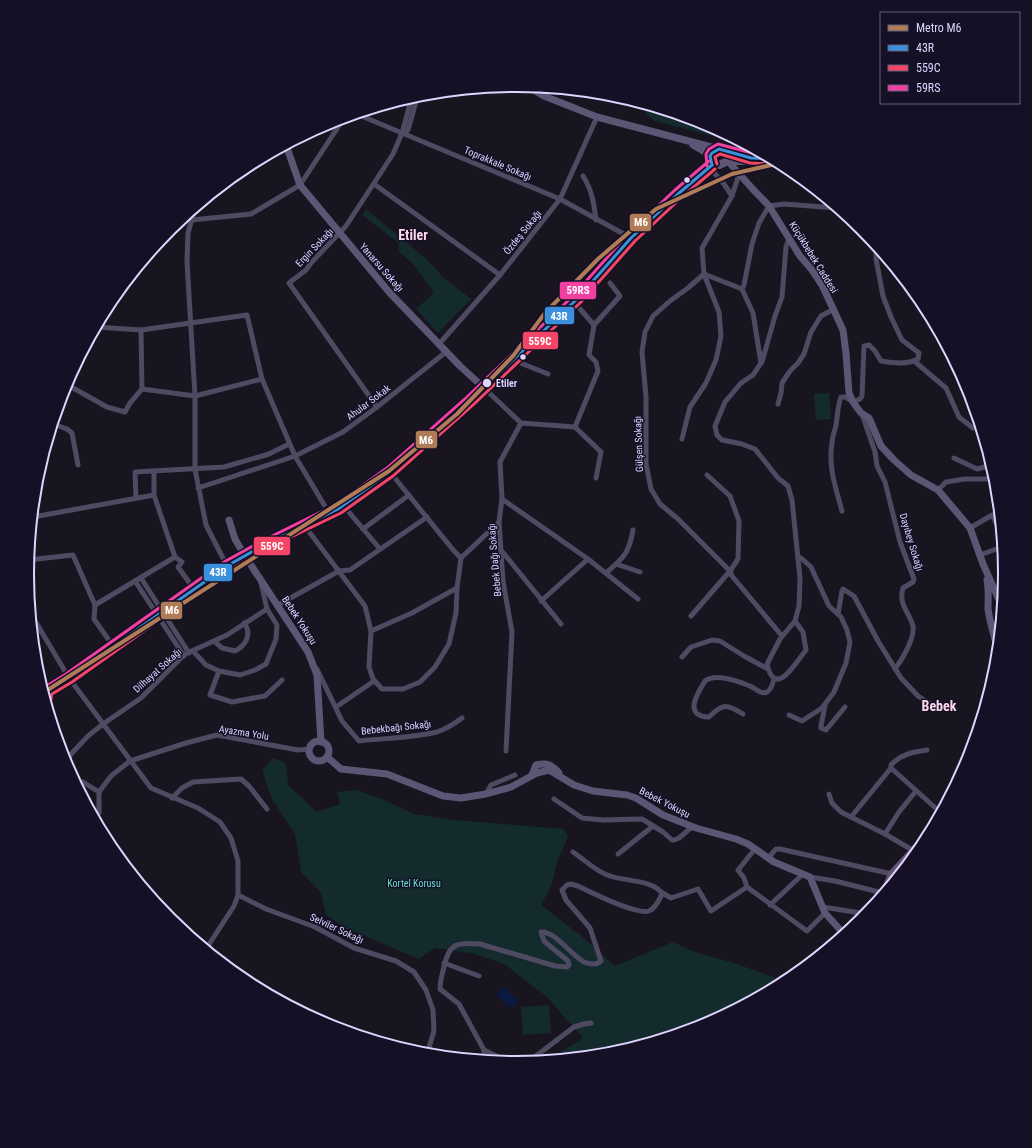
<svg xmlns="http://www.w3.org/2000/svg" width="1032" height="1148" viewBox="0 0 1032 1148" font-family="'Roboto Condensed',sans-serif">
	<rect width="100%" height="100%" fill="#181521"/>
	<!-- green -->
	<g fill="#142b2e">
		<polygon points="641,103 703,122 741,143 655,121 647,115"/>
		<polygon points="366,209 424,257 444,278 471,299 438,333 416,309 433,294 433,291 414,265 399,251 399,243 362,215"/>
		<polygon points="829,393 831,419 816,420 814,394"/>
		<polygon points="273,758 286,763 288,785 317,812 340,804 337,792 356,790 382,799 414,814 455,820 564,829 568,837 557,862 552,884 541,905 580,935 615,966 673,942 692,951 737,964 784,981 784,982 703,1026 611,1054 545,1060 561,1052 583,1038 546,996 504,964 475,954 435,948 419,959 348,929 326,915 321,893 301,872 295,834 272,799 262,770"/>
		<polygon points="549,1005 551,1033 523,1035 521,1007"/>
	</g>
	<!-- water -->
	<polygon fill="#0c1a41" points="503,987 518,1000 511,1008 496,995"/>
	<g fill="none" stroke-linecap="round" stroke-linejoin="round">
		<!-- street -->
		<g stroke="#4e4a62" stroke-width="5">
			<polyline points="354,115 359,115 560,199 631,238"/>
			<polyline points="402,133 408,130 417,98 416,96"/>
			<polyline points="709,167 724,184 732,196"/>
			<path d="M583 176C592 190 594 204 596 220"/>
			<polyline points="374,184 500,275"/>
			<polyline points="195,208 188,233 187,262 195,396 195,469 206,525 227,566"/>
			<polyline points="183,218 192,220 251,214 300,185 344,118"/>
			<polyline points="742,289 744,285 752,244 759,223 769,206 784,204 837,208"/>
			<polyline points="574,302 594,325 589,355 596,362 598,371 575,427"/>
			<polyline points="594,325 620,296 610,283"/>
			<polyline points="96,327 141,330 247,315 262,379 295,456 329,513"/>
			<polyline points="141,330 142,389"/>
			<polyline points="439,344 500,275 560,199 597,117"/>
			<polyline points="513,360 548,374"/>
			<polyline points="914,361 946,388 959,417 973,428 980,427"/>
			<polyline points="762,362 775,316 782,297 786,247 789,238"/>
			<polyline points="66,384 107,407 125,412 130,403 142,389"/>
			<polyline points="484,388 521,423"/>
			<polyline points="142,389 195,396 262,379"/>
			<polyline points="778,404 781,393 782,383 790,371 798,363 804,354 811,332 821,316 834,309"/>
			<polyline points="377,407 289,283 306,270 311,263 346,226 393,154 402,133 412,97"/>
			<path d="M862 414 875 452 877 466 885 482 900 542 914 579 913 582 903 588C898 604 909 612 913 626 915 638 902 660 895 669"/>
			<polyline points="521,423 575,427"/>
			<polyline points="53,424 67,429 72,433 78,465"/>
			<polyline points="575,427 601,452 596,478"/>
			<polyline points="682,439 690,407 706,383 716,360 721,336 719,312 704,274 702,248 732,196 739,174"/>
			<polyline points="954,458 977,469 992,465"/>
			<polyline points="390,472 454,551 461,558"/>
			<polyline points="198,488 295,456 343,432 377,407 446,352"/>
			<polyline points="938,490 946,482 965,479 993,479 995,478"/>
			<polyline points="35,497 36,517"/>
			<polyline points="136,498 135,472 224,467 269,454 289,444"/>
			<polyline points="502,499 588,559 638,599"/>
			<polyline points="343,505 380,549"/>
			<path d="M842 511C836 489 828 467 832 443 832 437 835 431 836 425 838 414 837 408 841 397H845L853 402 860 399 862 396 864 346 869 345 875 351 881 361C892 363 908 365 918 359L919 353 902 340 891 317 883 296 876 259V245"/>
			<polyline points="33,517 154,495"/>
			<polyline points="304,525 365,606 371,631 369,667 373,679 382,689 403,689 420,682 435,667 449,644 456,613 457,588"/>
			<polyline points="970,528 992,515 1001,533"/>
			<polyline points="363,529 409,495"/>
			<polyline points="501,550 561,624"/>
			<polyline points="980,555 1002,547"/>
			<polyline points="175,557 182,562 178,567 194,589"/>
			<polyline points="28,560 73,555 95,605 175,557 154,495 154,471"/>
			<polyline points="616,564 640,572"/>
			<path d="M606 573C623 558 629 554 633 530"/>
			<polyline points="141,578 189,653"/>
			<polyline points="135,581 184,656"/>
			<polyline points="541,601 588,559"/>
			<polyline points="95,605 94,619 113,646"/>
			<polyline points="278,605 339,571 350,570 427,517"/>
			<polyline points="31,614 69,678 151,788 198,808 220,822 231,838 238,861 238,895 234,906 206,949"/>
			<polyline points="838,614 842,591 843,589 854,596 878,641 901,678 918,696 932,705"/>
			<polyline points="691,616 730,571 738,559 739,521 730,496 707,475"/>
			<polyline points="371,631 412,613 457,588 461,558 499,522"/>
			<path d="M782 636 732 576 730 571 678 519 660 504 651 489 646 464V397L642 352 645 332 653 316 670 301 688 288 704 274 742 289 753 313 761 363 753 375 741 383 725 402 715 426 717 435 722 440 742 444 755 449 778 478 788 486 792 500 800 578 799 606 795 621 780 639 767 664C775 700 796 662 806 650L803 632 795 621"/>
			<path d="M214 641 222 648 235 651C245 646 253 634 244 623"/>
			<polyline points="193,651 206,665 219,671 240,675 255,670 266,664 276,639 277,625 267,609 261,583"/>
			<polyline points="682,657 691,647 712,640 720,641 744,656 768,669"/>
			<path d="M317 669 342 721 359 741C384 738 412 738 437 732 446 729 454 724 462 718"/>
			<polyline points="219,671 210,695 232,702 265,696 282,680"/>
			<polyline points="825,705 821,726 821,728 826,730 845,707"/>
			<polyline points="336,707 374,681"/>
			<path d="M743 714C727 704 723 703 709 717 683 716 697 694 705 681 715 673 738 681 750 686 755 688 761 695 767 692 771 690 773 683 774 679"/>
			<polyline points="789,715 802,721 822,708 834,692 846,663 850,642 847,630 841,617 829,606 811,567 801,558 798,557"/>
			<polyline points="506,751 512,632 503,581 499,522 502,499 500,462 521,423"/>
			<polyline points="65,762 72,753 88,736 103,724 141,698 185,654 227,635 267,609"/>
			<polyline points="891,768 940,812"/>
			<polyline points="83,782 99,792"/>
			<polyline points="486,794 491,785 515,775"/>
			<polyline points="829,794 832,803 841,812 885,834 914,851"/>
			<polyline points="172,798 182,788 193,782 241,779 249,786 267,809"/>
			<polyline points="554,799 582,818 603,820 642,819 663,832 672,840 674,840 679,838 692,827"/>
			<polyline points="93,815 99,813 99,792 111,776 130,761 186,743 217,735 276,746 298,750 310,749"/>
			<path d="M851 817 891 768V765C901 754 913 752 927 750"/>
			<polyline points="885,834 899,812 916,791"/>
			<polyline points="755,849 738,870 744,878 747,887 807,931 825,913"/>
			<polyline points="618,854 653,826"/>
			<polyline points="768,858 776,849 780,849 892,874"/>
			<polyline points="810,877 835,881 883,893"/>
			<polyline points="661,892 671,898 698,889 711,911 747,887"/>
			<polyline points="238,895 266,909 315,927 354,948 396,961 414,972 426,990 433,1010 434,1031 427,1054"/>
			<polyline points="770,905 803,874"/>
			<polyline points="823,907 867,914"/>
			<polyline points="444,963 479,976"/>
			<polyline points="344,1030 359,1035"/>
			<polyline points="484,1050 511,1063"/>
			<path d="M485 1060 484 1050 459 1004 440 989C440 981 442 974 444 967 449 943 457 942 480 944L555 966 567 967 569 965 568 961 544 941 541 932C555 931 571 955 584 962 588 964 592 964 596 964L601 961 590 928 566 900 562 890 567 885 571 884 578 886C590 892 637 915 649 911 656 908 659 900 662 894 655 880 624 881 610 876 596 872 585 860 573 852"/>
			<polyline points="528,1062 574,1027 584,1024 591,1023"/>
		</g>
		<!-- secondary -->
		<g stroke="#5b5674" stroke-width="7">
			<polyline points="527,86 544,96 597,117 719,149"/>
			<polyline points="286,145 300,185 389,292 460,366 484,388"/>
			<polyline points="693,145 705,152 710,156"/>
			<polyline points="728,161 749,185 769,206 800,256 812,270 822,285 843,330 846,353 849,393 853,402 861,413 869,418 881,446 894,460 911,475 938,490 970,528 983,564 1000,602 1001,611"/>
			<polyline points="229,520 235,539 245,556 308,652 317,675 321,742"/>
			<path d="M987 580C989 589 988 599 988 609 990 623 994 636 998 650"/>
			<circle cx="319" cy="751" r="10"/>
			<polyline points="327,757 341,769 387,774 443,796 461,798 486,794 511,787 537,773 549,770 574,785 593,791 627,795 636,798 663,815 696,828 736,839 748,844 774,862 810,877 825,913 844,934"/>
			<path d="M532 775 536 765C547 762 552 765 559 773"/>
		</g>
		<!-- primary -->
		<g stroke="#625473" stroke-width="8">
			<polyline points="764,163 781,164"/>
			<polyline points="712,165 710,156 712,153 719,149 751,158 772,159"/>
			<polyline points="712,165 719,165 728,161 746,161"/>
			<polyline points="43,692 48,691 69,678 227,566 262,546 338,509 390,472 470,401 577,299 631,238 678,194 712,165"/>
			<polyline points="884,893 892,874 928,835"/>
		</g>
		<defs>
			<g id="bus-1">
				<polyline points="712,165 710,156 712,153 719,149 751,158 772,159"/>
				<polyline points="45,697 47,696 48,691 69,678 227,566 262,546 338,509 390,472 470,401 577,299 631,238 678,194 712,165"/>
			</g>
			<g id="bus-2">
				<polyline points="717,164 715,157 720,154 750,163 772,164"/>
				<polyline points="47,701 51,699 52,694 72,682 230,570 264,550 341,513 393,476 473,405 580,303 635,241 681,198 715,169"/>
			</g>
			<g id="bus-3">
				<polyline points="707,166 706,154 709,149 718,144 752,153 762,154"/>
				<polyline points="43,691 45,687 66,674 224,562 260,542 335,505 387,468 467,397 573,296 628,234 675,190 709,161"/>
			</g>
		</defs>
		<!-- bus-1 casing -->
		<use href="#bus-1" stroke="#151026" stroke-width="6"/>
		<!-- bus-2 casing -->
		<use href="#bus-2" stroke="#151026" stroke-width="6"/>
		<!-- bus-3 casing -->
		<use href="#bus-3" stroke="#151026" stroke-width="6"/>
		<!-- bus-1 -->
		<use href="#bus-1" stroke="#3a90db" stroke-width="3"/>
		<!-- bus-2 -->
		<use href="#bus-2" stroke="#f34667" stroke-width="3"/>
		<!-- bus-3 -->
		<use href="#bus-3" stroke="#f240a1" stroke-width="3"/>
		<defs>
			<polyline id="metro-1" points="43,693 389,471 457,414 513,356 545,313 598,259 656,209 732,174 780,163"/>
		</defs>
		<!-- metro-1 casing -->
		<use href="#metro-1" stroke="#151026" stroke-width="7"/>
		<!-- metro-1 -->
		<use href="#metro-1" stroke="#b07c57" stroke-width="4"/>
	</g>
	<!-- markers -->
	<g fill="#ded5ff" stroke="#151026" stroke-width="1.5">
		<circle cx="687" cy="180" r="3.5"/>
		<circle cx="523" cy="357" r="3.5"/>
		<circle cx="487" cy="383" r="5"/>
	</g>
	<g text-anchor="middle" stroke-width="3" stroke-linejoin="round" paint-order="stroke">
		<!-- street labels -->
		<g font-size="10" fill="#ded5ff" stroke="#151026">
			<text transform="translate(498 163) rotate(23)" y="4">Toprakkale Sokağı</text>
			<text transform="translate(522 232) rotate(-51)" y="4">Özdeş Sokağı</text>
			<text transform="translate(314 247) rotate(-46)" y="4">Ergin Sokağı</text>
			<text transform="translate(814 257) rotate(58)" y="4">Küçükbebek Caddesi</text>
			<text transform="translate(382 267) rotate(49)" y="4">Yanarsu Sokağı</text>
			<text transform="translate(368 402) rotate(-37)" y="4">Ahular Sokak</text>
			<text transform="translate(638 444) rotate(-92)" y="4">Gülşen Sokağı</text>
			<text transform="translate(912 542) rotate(73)" y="4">Dayıbey Sokağı</text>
			<text transform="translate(494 560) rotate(-95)" y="4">Bebek Dağı Sokağı</text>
			<text transform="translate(300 620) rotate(57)" y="4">Bebek Yokuşu</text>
			<text transform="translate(157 670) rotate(-42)" y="4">Dilhayat Sokağı</text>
			<text transform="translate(396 727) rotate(-6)" y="4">Bebekbağı Sokağı</text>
			<text transform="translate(244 732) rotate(9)" y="4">Ayazma Yolu</text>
			<text transform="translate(665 802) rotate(27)" y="4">Bebek Yokuşu</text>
			<text transform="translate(337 928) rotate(25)" y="4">Selviler Sokağı</text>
		</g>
		<!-- stop labels -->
		<g font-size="10" font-weight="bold" fill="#ded5ff" stroke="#151026" text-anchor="start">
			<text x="496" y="387">Etiler</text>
		</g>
		<!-- park labels -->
		<g font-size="10" fill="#61dfca" stroke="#151026">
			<text x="414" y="887">Kortel Korusu</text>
		</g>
		<!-- district labels -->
		<g font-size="14" font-weight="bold" fill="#ffd7ed" stroke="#151026">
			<text x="413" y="240">Etiler</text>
			<text x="939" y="711">Bebek</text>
		</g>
	</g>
	<!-- crop -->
	<path d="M0 0H1032V1148H0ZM34 574a482 482 0 1 1 964 0a482 482 0 1 1-964 0Z" fill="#151026" fill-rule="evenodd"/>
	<path fill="none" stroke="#ded5ff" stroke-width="2" d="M34 574a482 482 0 1 1 964 0a482 482 0 1 1-964 0Z"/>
	<g stroke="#151026" stroke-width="1.5">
		<rect x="629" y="213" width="23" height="19" rx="4" fill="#b07c57"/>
		<rect x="559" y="281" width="38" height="19" rx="4" fill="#f240a1"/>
		<rect x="544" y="306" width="31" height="19" rx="4" fill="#3a90db"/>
		<rect x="522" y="331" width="37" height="19" rx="4" fill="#f34667"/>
		<rect x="415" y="430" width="23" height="19" rx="4" fill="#b07c57"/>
		<rect x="253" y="536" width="38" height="20" rx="4" fill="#f34667"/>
		<rect x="203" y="563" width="30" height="19" rx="4" fill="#3a90db"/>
		<rect x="160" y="601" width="23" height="19" rx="4" fill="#b07c57"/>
	</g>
	<g font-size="11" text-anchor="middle" font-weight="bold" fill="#fff">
		<text x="641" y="226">M6</text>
		<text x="578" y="294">59RS</text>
		<text x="559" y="320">43R</text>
		<text x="540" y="345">559C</text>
		<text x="426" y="444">M6</text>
		<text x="272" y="550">559C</text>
		<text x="218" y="576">43R</text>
		<text x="172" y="614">M6</text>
	</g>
	<!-- legend -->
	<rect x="880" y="12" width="140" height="92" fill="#151026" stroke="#655f7d"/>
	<rect x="888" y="25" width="20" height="6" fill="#b07c57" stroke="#655f7d"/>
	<text x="916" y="32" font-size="12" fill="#ded5ff">Metro M6</text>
	<rect x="888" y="45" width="20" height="6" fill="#3a90db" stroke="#655f7d"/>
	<text x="916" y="52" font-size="12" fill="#ded5ff">43R</text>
	<rect x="888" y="65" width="20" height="6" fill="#f34667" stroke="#655f7d"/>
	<text x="916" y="72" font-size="12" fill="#ded5ff">559C</text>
	<rect x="888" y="85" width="20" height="6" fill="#f240a1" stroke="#655f7d"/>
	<text x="916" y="92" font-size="12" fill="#ded5ff">59RS</text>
</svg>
